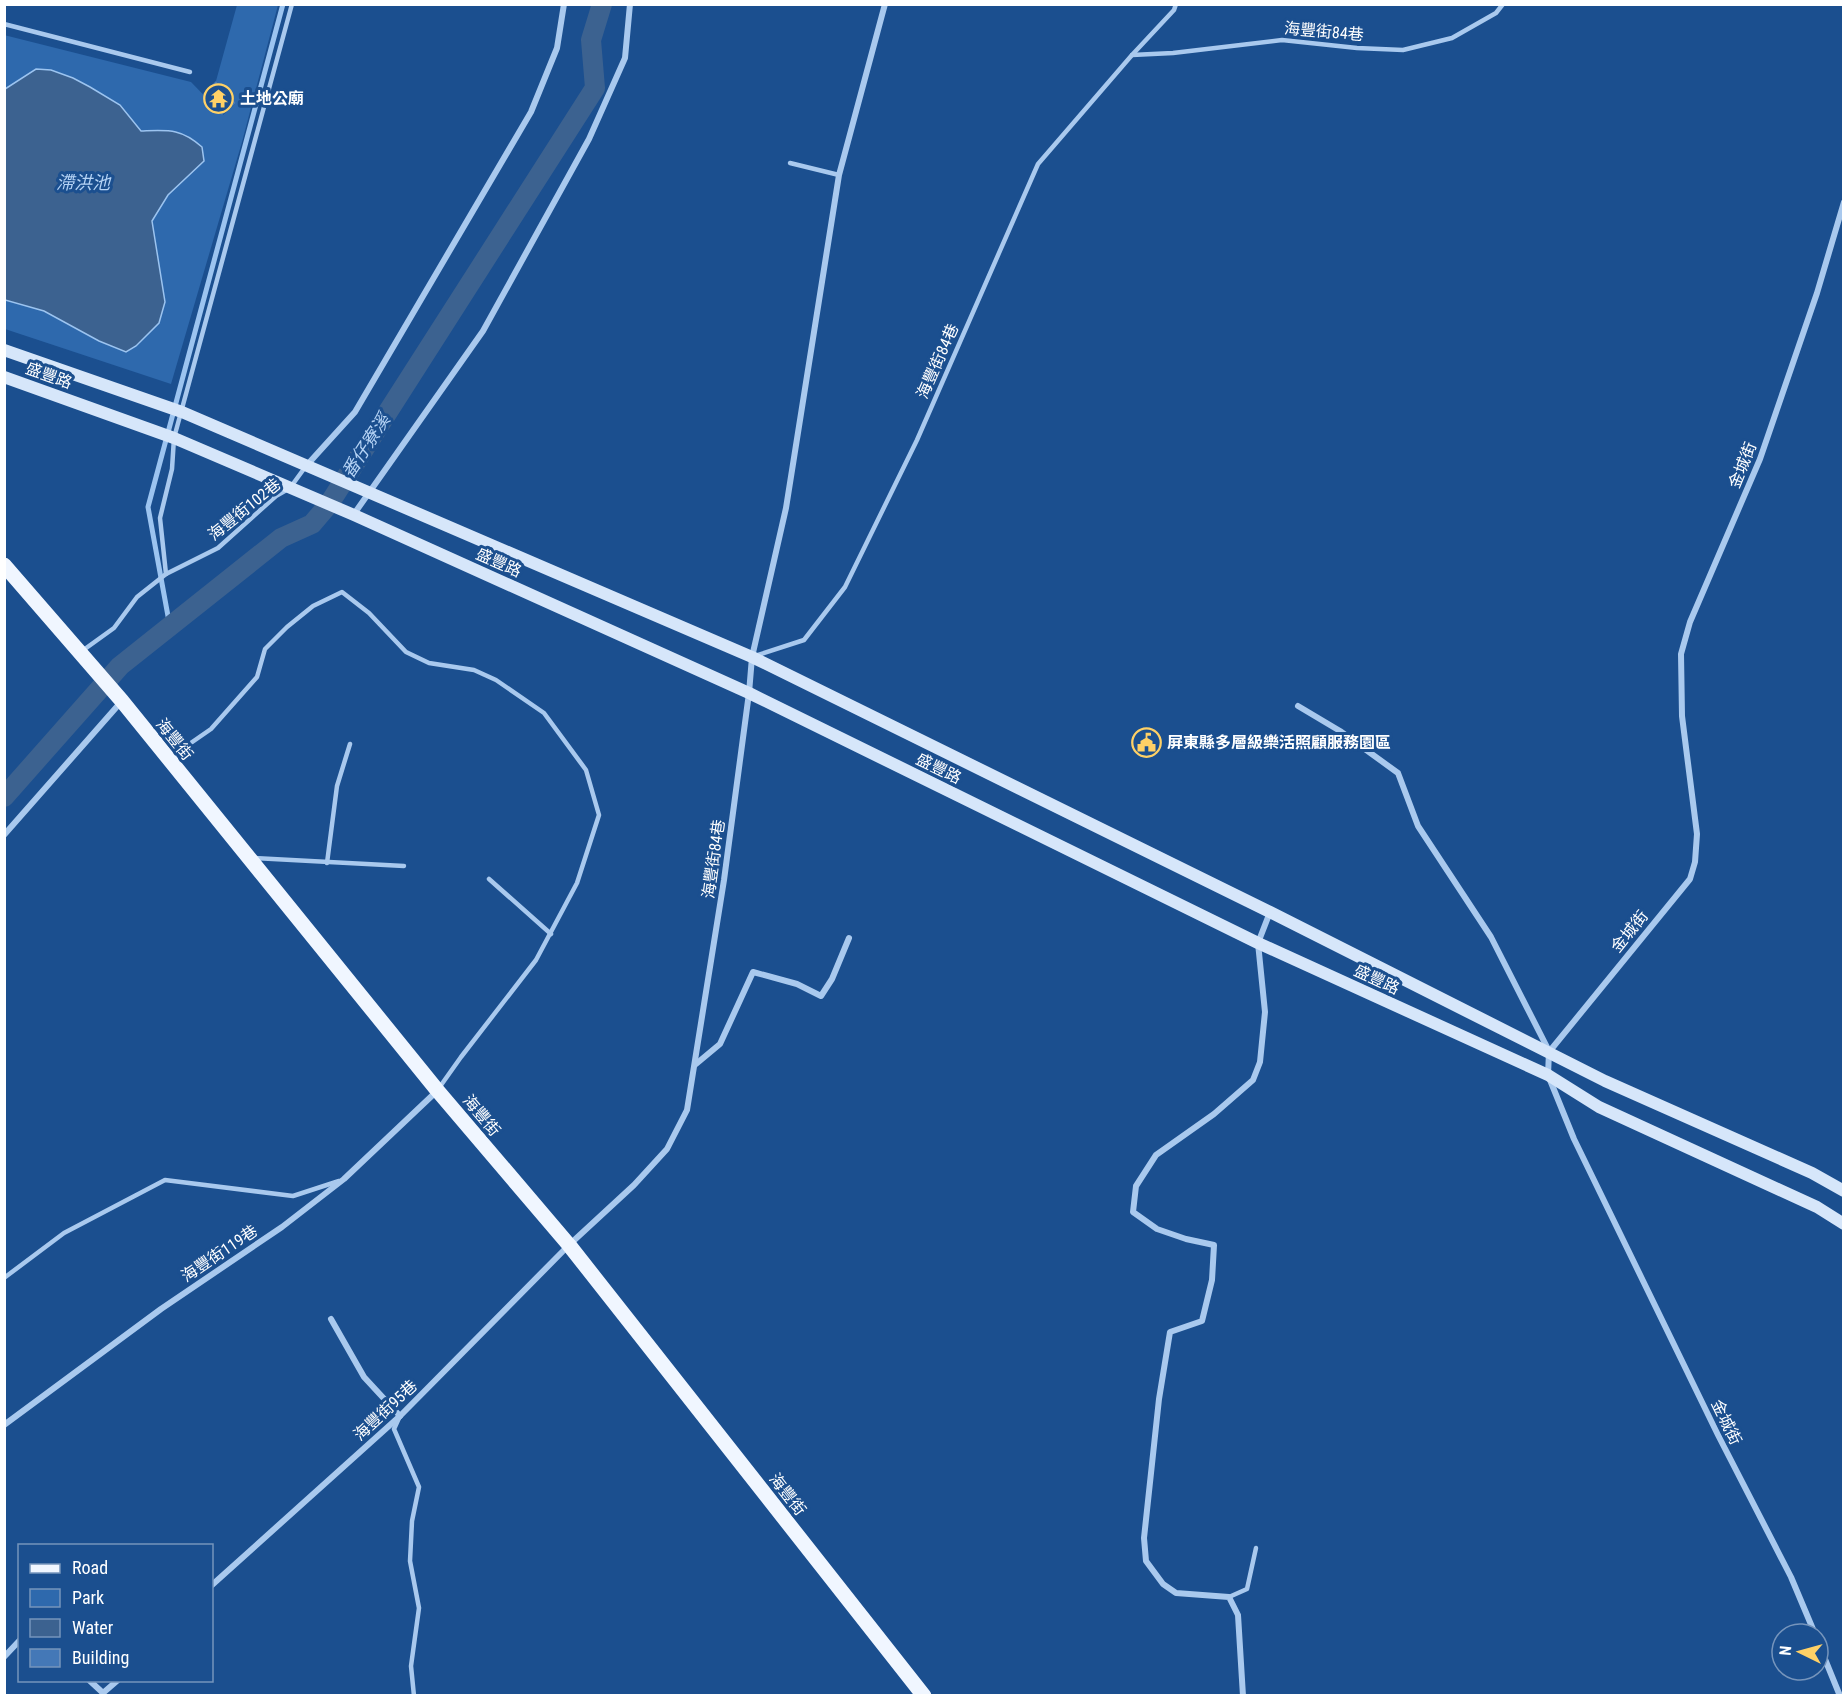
<svg xmlns="http://www.w3.org/2000/svg" width="1848" height="1700" viewBox="0 0 1848 1700" font-family="'Roboto Condensed','Noto Sans TC',sans-serif">
	<rect width="100%" height="100%" fill="#1b4f8f"/>
	<!-- green -->
	<polygon fill="#2e69ad" points="237,5 278,5 242,142 171,384 5,329 4,35 191,82 223,115 236,103 216,81"/>
	<!-- water -->
	<path fill="#3c6290" stroke="#9cc4f0" stroke-width="1.5" d="M36 69 51 70 73 78 90 87 120 105 141 131C168 130 181 128 202 147L204 161 168 195 152 221 165 302 159 323 136 346 126 352 99 341 44 311 5 300V89Z"/>
	<g fill="none" stroke-linecap="round" stroke-linejoin="round">
		<!-- stream -->
		<polyline stroke="#9cc4f0" stroke-width="5" points="170,627 148,507 283,4"/>
		<!-- canal -->
		<polyline stroke="#3c6290" stroke-width="20" points="4,797 120,666 281,538 312,524 329,504 595,88 591,40 602,4"/>
	</g>
	<!-- building -->
	<polygon fill="#4478b7" points="216,81 236,103 222,115 203,94"/>
	<g fill="none" stroke-linecap="round" stroke-linejoin="round">
		<!-- lane -->
		<g stroke="#a9c9ee" stroke-width="4.5">
			<polyline points="4,24 190,72"/>
			<polyline points="1132,55 1173,53 1282,40 1357,48 1403,50 1452,38 1496,13 1503,4"/>
			<polyline points="790,163 839,175"/>
			<polyline points="166,574 160,518 172,469 174,438 292,4"/>
			<polyline points="82,651 114,628 137,597 166,574 218,548 276,496 290,488 306,466"/>
			<polyline points="755,656 804,640 845,587 917,440 1038,164 1132,55 1174,10 1176,4"/>
			<polyline points="172,756 211,729 257,677 265,649 287,627 313,606 342,592 369,613 406,652 429,663 474,670 496,680 544,713 586,770 599,815 577,883 536,960 461,1057 439,1088"/>
			<polyline points="253,858 404,866"/>
			<polyline points="327,863 337,786 350,744"/>
			<polyline points="489,879 551,934"/>
			<polyline points="4,1278 64,1233 165,1180 293,1196 339,1181"/>
			<polyline points="399,1418 394,1429 419,1487 412,1521 410,1561 419,1608 411,1666 414,1696"/>
			<polyline points="1229,1597 1247,1589 1256,1548"/>
		</g>
		<!-- street -->
		<g stroke="#a9c9ee" stroke-width="6">
			<polyline points="307,465 355,412 531,112 557,48 564,4"/>
			<polyline points="354,514 483,331 589,139 625,58 630,4"/>
			<polyline points="1298,706 1340,731 1398,773 1418,826 1491,937 1549,1051"/>
			<polyline points="4,835 121,702"/>
			<polyline points="696,1064 720,1044 753,972 797,984 821,996 832,979 849,938"/>
			<polyline points="331,1319 364,1377 400,1416"/>
			<polyline points="4,1425 161,1309 282,1227 344,1179 437,1091"/>
			<polyline points="212,1585 400,1416 569,1245 634,1185 667,1149 687,1110 724,880 749,693 752,657 786,508 839,175 885,4"/>
			<polyline points="1815,1634 1791,1577 1718,1435 1574,1139 1548,1075 1549,1052 1690,879 1695,862 1697,834 1682,716 1681,654 1690,622 1760,459 1817,293 1844,202"/>
			<polyline points="1818,1642 1840,1696"/>
			<polyline points="4,1657 20,1640"/>
			<polyline points="89,1680 103,1693 118,1680"/>
			<polyline points="1243,1696 1238,1615 1229,1597 1176,1593 1163,1584 1146,1561 1144,1538 1159,1399 1170,1332 1202,1321 1212,1280 1214,1245 1186,1239 1157,1229 1133,1212 1136,1186 1156,1155 1214,1114 1253,1080 1260,1062 1265,1012 1258,943 1270,912"/>
		</g>
		<!-- secondary -->
		<g stroke="#d6e6fa" stroke-width="12">
			<polyline points="4,350 182,412 752,657 1270,912 1605,1081 1812,1173 1844,1191"/>
			<polyline points="4,377 174,438 354,515 749,693 1258,943 1548,1075 1599,1107 1817,1207 1844,1224"/>
		</g>
		<!-- primary -->
		<polyline stroke="#f0f6ff" stroke-width="15" points="4,565 122,701 437,1090 569,1245 924,1696"/>
	</g>
	<!-- icons -->
	<defs>
		<symbol id="temple-ring" viewBox="-11 -11 22 22"><circle r="9.5" fill="#1b4f8f" stroke="#ffd166" stroke-width="1.5"/><path d="M0-6L5-2H3V0L6.5 2.5H4V6H1.5V3h-3V6H-4V2.5H-6.5L-3 0V-2H-5Z" fill="#ffd166"/></symbol>
		<symbol id="civic-ring" viewBox="-11 -11 22 22"><circle r="9.5" fill="#1b4f8f" stroke="#ffd166" stroke-width="1.5"/><path d="M-.6-6.5H3V-4.5H.6V-3L4-1V1h2V6H-6V1h2V-1L-.6-3ZM-1.2 2.5V6h2.4V2.5Z" fill="#ffd166"/></symbol>
	</defs>
	<g fill-rule="evenodd">
		<use href="#temple-ring" x="202" y="82" width="33" height="33"/>
		<use href="#civic-ring" x="1130" y="726" width="33" height="33"/>
	</g>
	<g text-anchor="middle" stroke-width="6" stroke-linejoin="round" paint-order="stroke">
		<!-- street labels -->
		<g font-size="16" fill="#fff" stroke="#1b4f8f">
			<text transform="translate(1324 31) rotate(5)" y="6">海豐街84巷</text>
			<text transform="translate(937 361) rotate(-66)" y="6">海豐街84巷</text>
			<text transform="translate(49 375) rotate(20)" y="6">盛豐路</text>
			<text transform="translate(1742 465) rotate(-68)" y="6">金城街</text>
			<text transform="translate(244 509) rotate(-39)" y="6">海豐街102巷</text>
			<text transform="translate(499 562) rotate(24)" y="6">盛豐路</text>
			<text transform="translate(175 739) rotate(51)" y="6">海豐街</text>
			<text transform="translate(939 768) rotate(26)" y="6">盛豐路</text>
			<text transform="translate(713 859) rotate(-82)" y="6">海豐街84巷</text>
			<text transform="translate(1629 931) rotate(-51)" y="6">金城街</text>
			<text transform="translate(1377 979) rotate(25)" y="6">盛豐路</text>
			<text transform="translate(482 1115) rotate(50)" y="6">海豐街</text>
			<text transform="translate(219 1253) rotate(-34)" y="6">海豐街119巷</text>
			<text transform="translate(385 1410) rotate(-43)" y="6">海豐街95巷</text>
			<text transform="translate(1727 1422) rotate(64)" y="6">金城街</text>
			<text transform="translate(788 1494) rotate(52)" y="6">海豐街</text>
		</g>
		<!-- poi labels -->
		<g font-size="16" font-weight="bold" fill="#fff" stroke="#1b4f8f" text-anchor="start">
			<text x="240" y="104">土地公廟</text>
			<text x="1167" y="748">屏東縣多層級樂活照顧服務園區</text>
		</g>
		<!-- water labels -->
		<g font-size="18" font-style="italic" fill="#b5d3f5" stroke="#1b4f8f">
			<text x="83" y="189">滯洪池</text>
			<text transform="translate(366 446) rotate(-57)" y="6">番仔寮溪</text>
		</g>
	</g>
	<!-- border -->
	<rect width="1848" height="1700" fill="none" stroke="#ffffff" stroke-width="12"/>
	<!-- legend -->
	<rect x="18" y="1544" width="195" height="138" fill="#1b4f8f" stroke="#7695bc" stroke-width="1.5"/>
	<rect x="30" y="1564" width="30" height="9" fill="#f0f6ff" stroke="#7695bc" stroke-width="1.5"/>
	<text x="72" y="1574" font-size="18" fill="#ffffff">Road</text>
	<rect x="30" y="1589" width="30" height="18" fill="#2e69ad" stroke="#7695bc" stroke-width="1.5"/>
	<text x="72" y="1604" font-size="18" fill="#ffffff">Park</text>
	<rect x="30" y="1619" width="30" height="18" fill="#3c6290" stroke="#7695bc" stroke-width="1.5"/>
	<text x="72" y="1634" font-size="18" fill="#ffffff">Water</text>
	<rect x="30" y="1649" width="30" height="18" fill="#4478b7" stroke="#7695bc" stroke-width="1.5"/>
	<text x="72" y="1664" font-size="18" fill="#ffffff">Building</text>
	<!-- north arrow -->
	<g transform="translate(1800 1652) rotate(275)"><circle r="28" fill="#1b4f8f" stroke="#7695bc" stroke-width="1.5"/>
	<path d="M0-4.5L10 22L0 15L-10 22Z" fill="#ffd166"/>
	<text y="-9" font-size="16" font-weight="bold" text-anchor="middle" fill="#ffffff">N</text>
	</g>
</svg>
